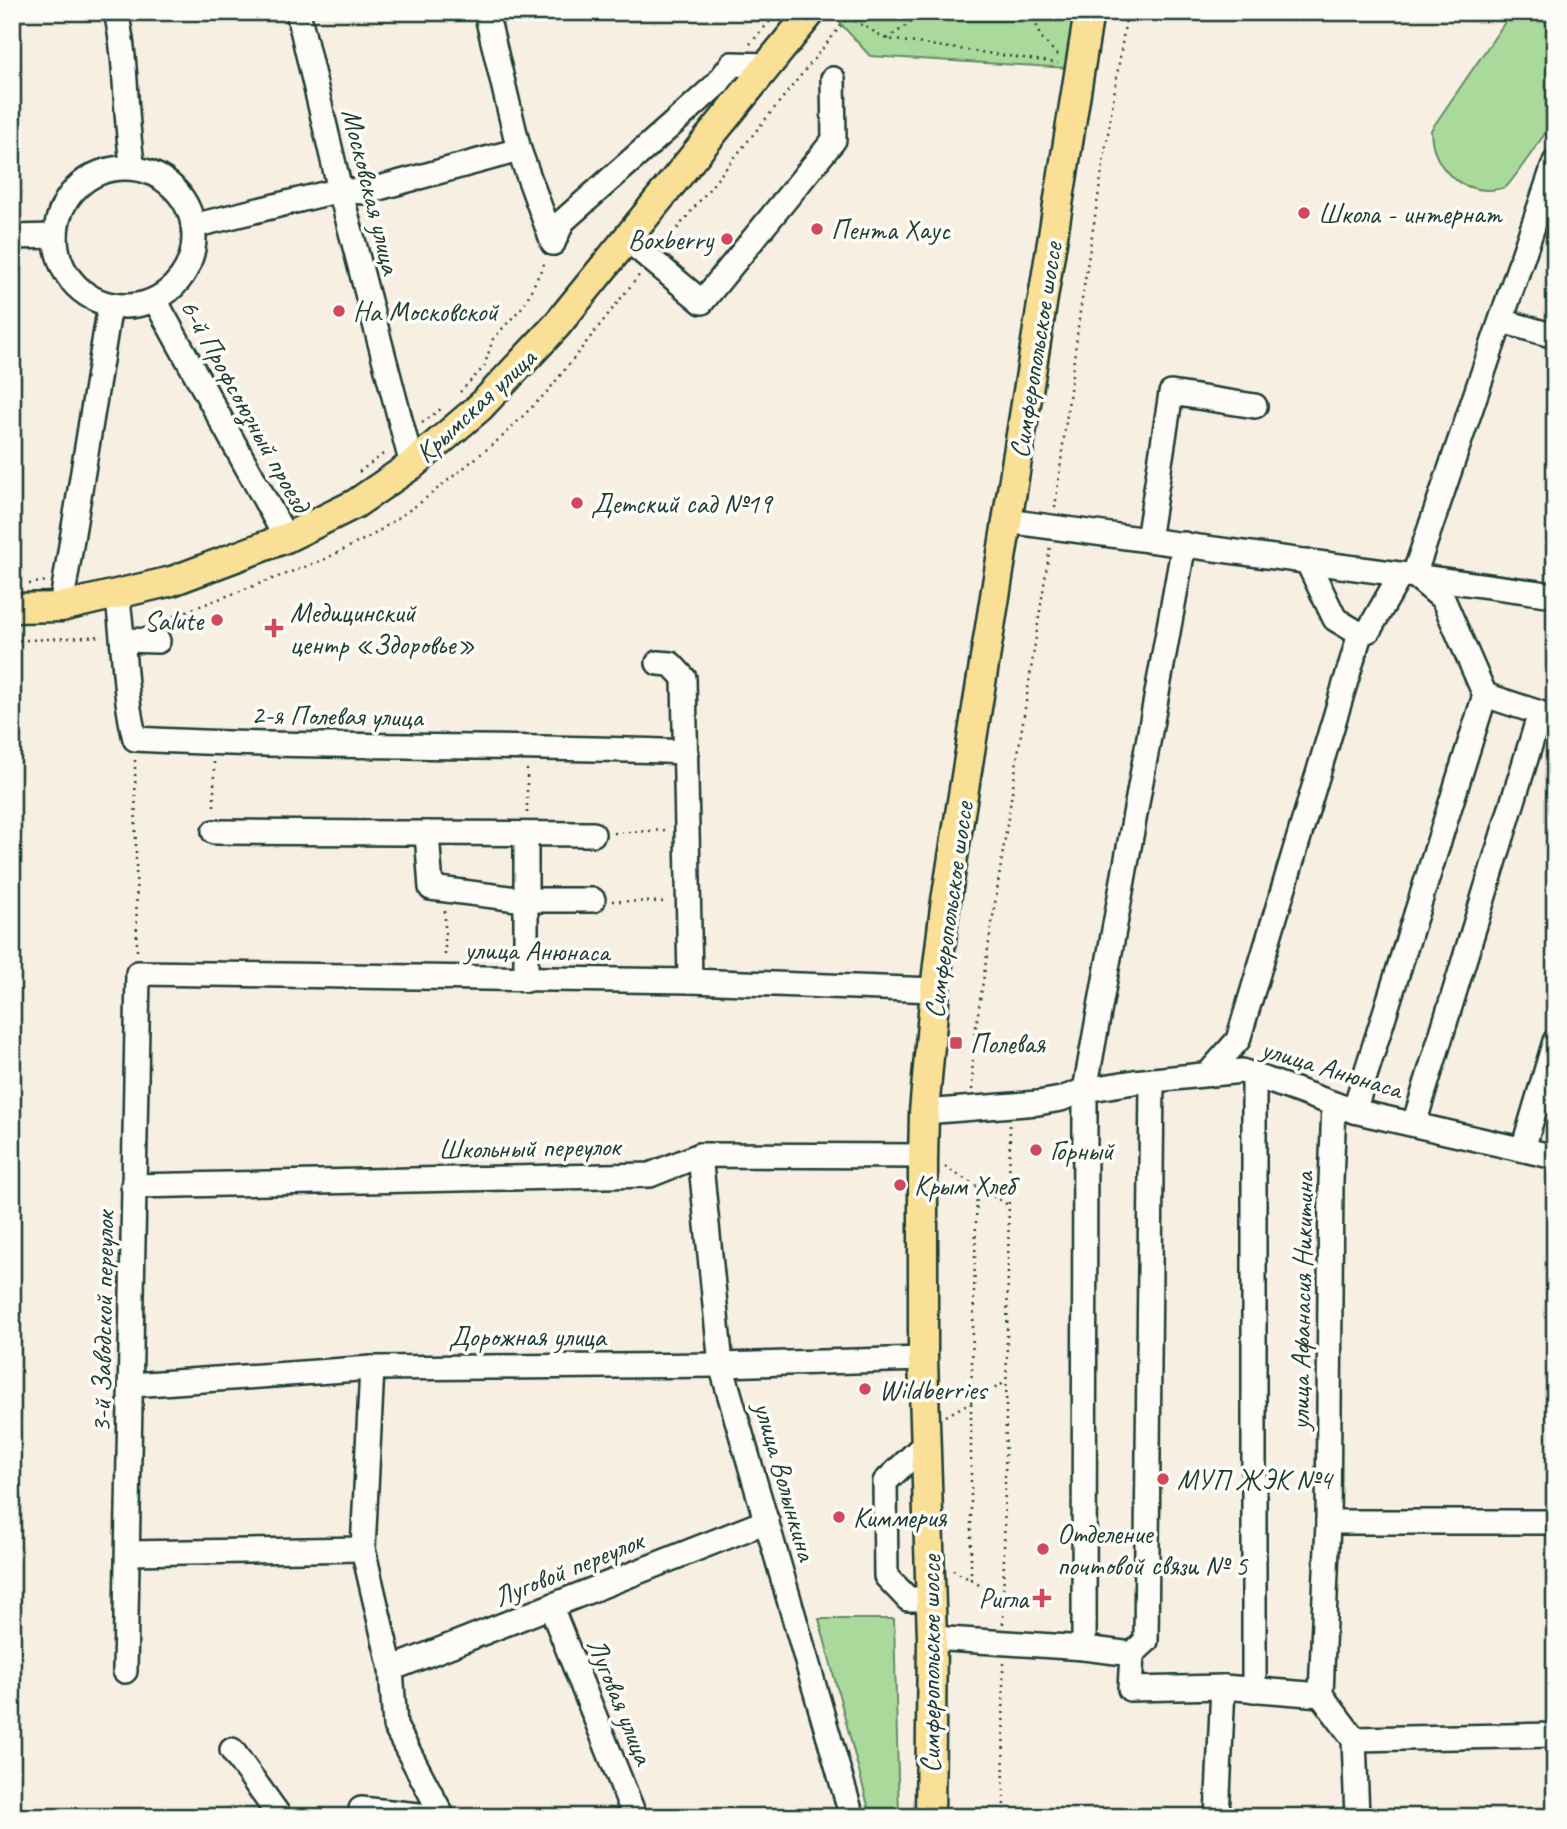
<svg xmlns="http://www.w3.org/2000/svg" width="1567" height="1829" viewBox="0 0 1567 1829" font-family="Caveat,sans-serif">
	<rect width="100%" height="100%" fill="#f8efe3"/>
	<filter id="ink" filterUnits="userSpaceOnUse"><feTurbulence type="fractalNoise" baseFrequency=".0143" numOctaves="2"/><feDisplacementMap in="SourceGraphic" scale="14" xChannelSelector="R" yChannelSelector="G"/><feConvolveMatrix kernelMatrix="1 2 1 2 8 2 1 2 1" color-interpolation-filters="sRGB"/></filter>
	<g filter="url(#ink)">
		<!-- green -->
		<g fill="#aada9b" stroke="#648c68" stroke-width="2">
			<polygon points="830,12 1078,12 1068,68 870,56"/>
			<path d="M1512 12H1555C1555 30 1559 109 1554 120 1551 125 1511 183 1507 186 1502 189 1492 190 1486 190 1452 188 1432 162 1431 130Z"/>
			<polygon points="819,1619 894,1619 899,1817 871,1817"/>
		</g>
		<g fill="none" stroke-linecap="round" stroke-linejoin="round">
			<defs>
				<g id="minor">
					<path d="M116 12C128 64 124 116 133 168"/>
					<polyline points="298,12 340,190 412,465"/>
					<polyline points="486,12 519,150 553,243"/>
					<circle cx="125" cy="237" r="69"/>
					<polyline points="193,226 340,190 364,192 519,150"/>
					<polyline points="12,237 56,236"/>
					<polyline points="628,240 702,302 834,140 833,79"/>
					<polyline points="553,243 563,221 685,113 717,84 732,64 767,65"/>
					<polyline points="155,300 286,538"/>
					<polyline points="1502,321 1551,335 1555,331"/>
					<polyline points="1007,521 1547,594"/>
					<polyline points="1148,540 1171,393 1255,406"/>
					<polyline points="1307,561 1335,619 1360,634"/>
					<path d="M117 595C125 643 123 692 135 739 318 749 502 744 686 752"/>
					<polyline points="61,607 110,305"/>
					<polyline points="123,640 158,641"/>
					<polyline points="658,663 671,664 684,678 690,981"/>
					<polyline points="214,832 593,834"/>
					<polyline points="427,833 431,888 525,900 593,900"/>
					<polyline points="526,980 526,834"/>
					<polyline points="1208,1074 1238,1040 1360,634 1369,630 1401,574"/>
					<polyline points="1254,1075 1254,1690"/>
					<polyline points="1334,1105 1331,1182 1328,1522 1321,1695 1354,1739"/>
					<polyline points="1354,1111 1485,695 1443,599 1414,575 1555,162"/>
					<polyline points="924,1112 1038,1103 1061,1099 1085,1090 1134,1082 1242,1071 1354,1111 1555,1157"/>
					<polyline points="1414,1124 1540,713 1485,695"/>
					<polyline points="1523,1149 1555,1041"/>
					<polyline points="700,1155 721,1365 852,1817"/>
					<polyline points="133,1186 650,1175 700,1155 923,1156"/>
					<polyline points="372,1368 363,1549 391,1669 395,1726 443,1817"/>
					<polyline points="132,1385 372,1368 721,1365 923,1359"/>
					<polyline points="925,1444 885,1482 886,1576 908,1599 930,1599"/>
					<polyline points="1328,1522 1555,1522"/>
					<polyline points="128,1553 363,1549"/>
					<polyline points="551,1607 635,1817"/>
					<polyline points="932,1638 1084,1648 1132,1654 1130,1689 1223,1687 1321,1695"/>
					<polyline points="1084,1648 1085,1090 1184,544"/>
					<polyline points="1132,1654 1146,1641 1152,1080"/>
					<polyline points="391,1669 767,1521"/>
					<polyline points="125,1671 138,973 690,981 935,990"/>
					<polyline points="1354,1739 1555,1735"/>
					<polyline points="1354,1739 1357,1817"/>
					<polyline points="232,1750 280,1817"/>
					<polyline points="361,1809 438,1817"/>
					<polyline points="1217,1817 1223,1687"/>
				</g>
				<g id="major">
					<polyline points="12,608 61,607 172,581 286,538 355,504 412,465 480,407 556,326 811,12"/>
					<polyline points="930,1817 932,1638 923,1359 923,1162 924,1112 935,990 945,907 1089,12"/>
				</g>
			</defs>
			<!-- minor casing -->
			<use href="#minor" stroke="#1f3d34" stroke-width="28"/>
			<!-- major casing -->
			<use href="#major" stroke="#1f3d34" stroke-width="33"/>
			<!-- path -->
			<g stroke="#1f3d34" stroke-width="2.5" stroke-dasharray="2 5" stroke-linecap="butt">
				<polyline points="1032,12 1040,36 1058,56"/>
				<polyline points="848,17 887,39 1058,63"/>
				<polyline points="887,39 926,12"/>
				<polyline points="750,44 778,12"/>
				<polyline points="664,245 852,12"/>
				<polyline points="460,392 484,367 493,339 524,305 545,262"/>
				<polyline points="422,423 442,408"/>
				<polyline points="359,472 387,451"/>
				<polyline points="1055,508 1080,312 1127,12"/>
				<polyline points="29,584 47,581"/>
				<polyline points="160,621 323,560 373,535 421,502 502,437 548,391 640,274"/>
				<polyline points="12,641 103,636"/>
				<polyline points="135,760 137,952"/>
				<polyline points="214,762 214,811"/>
				<polyline points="527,813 527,767"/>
				<polyline points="614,833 666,830"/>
				<polyline points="612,901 668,902"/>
				<polyline points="445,911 445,957"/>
				<polyline points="972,1090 973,1046 1050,546"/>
				<polyline points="945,1167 1008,1205"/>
				<polyline points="946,1416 1006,1382"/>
				<polyline points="953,1570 1002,1598"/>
				<polyline points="971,1580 971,1401 977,1187"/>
				<polyline points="1003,1624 1010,1124"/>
				<polyline points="1003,1663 1004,1817"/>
			</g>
			<!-- minor -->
			<use href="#minor" stroke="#fdfcf7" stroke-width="23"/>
			<!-- major -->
			<use href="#major" stroke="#f9e096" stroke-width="28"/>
		</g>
	</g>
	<!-- markers -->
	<g fill="#d1495b" stroke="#fdfcf7" stroke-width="2.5">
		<circle cx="1304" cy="213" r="7"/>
		<circle cx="817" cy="229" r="7"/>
		<circle cx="727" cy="239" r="7"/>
		<circle cx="339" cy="311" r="7"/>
		<circle cx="577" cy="503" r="7"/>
		<circle cx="217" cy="620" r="7"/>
		<path d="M270.5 617.5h7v7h7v7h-7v7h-7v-7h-7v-7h7z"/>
		<rect x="949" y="1036" width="14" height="14" rx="3.5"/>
		<circle cx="1036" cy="1150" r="7"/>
		<circle cx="900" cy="1185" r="7"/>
		<circle cx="865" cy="1389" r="7"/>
		<circle cx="1163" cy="1479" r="7"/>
		<circle cx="839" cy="1517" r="7"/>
		<circle cx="1043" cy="1549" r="7"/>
		<path d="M1038.5 1587.5h7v7h7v7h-7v7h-7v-7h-7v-7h7z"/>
	</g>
	<g text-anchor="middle" stroke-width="7" stroke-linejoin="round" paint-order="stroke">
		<!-- street labels -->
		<g font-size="28" fill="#1f3d34" stroke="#fdfcf7">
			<text transform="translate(372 191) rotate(76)" y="10">Московская улица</text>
			<text transform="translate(1035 350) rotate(-81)" y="10">Симферопольское шоссе</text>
			<text transform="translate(246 405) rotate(61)" y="10">6-й Профсоюзный проезд</text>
			<text transform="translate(475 405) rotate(-43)" y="10">Крымская улица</text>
			<text transform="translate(337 715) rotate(1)" y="10">2-я Полевая улица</text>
			<text transform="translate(948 910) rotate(-82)" y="10">Симферопольское шоссе</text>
			<text transform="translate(537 950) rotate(1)" y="10">улица Анюнаса</text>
			<text transform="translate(1332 1068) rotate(17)" y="10">улица Анюнаса</text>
			<text transform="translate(529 1147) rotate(-1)" y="10">Школьный переулок</text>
			<text transform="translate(1301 1301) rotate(-89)" y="10">улица Афанасия Никитина</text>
			<text transform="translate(102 1322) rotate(-89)" y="10">3-й Заводской переулок</text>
			<text x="527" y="1346">Дорожная улица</text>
			<text transform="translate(786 1481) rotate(74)" y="10">улица Волынкина</text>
			<text transform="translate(568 1568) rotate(-22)" y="10">Луговой переулок</text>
			<text transform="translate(930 1664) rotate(-90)" y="10">Симферопольское шоссе</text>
			<text transform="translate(621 1701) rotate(68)" y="10">Луговая улица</text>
		</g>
		<!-- poi labels -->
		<g font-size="28" fill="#1f3d34" stroke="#fdfcf7" text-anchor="start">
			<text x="1318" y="223">Школа - интернат</text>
			<text x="831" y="239">Пента Хаус</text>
			<text x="713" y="249" text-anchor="end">Boxberry</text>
			<text x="353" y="321">На Московской</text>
			<text x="591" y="513">Детский сад №19</text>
			<text x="290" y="622">Медицинский<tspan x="290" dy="32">центр «Здоровье»</tspan></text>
			<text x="203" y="630" text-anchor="end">Salute</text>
			<text x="970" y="1053">Полевая</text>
			<text x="1050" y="1160">Горный</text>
			<text x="914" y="1195">Крым Хлеб</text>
			<text x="879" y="1399">Wildberries</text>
			<text x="1177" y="1489">МУП ЖЭК №4</text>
			<text x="853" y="1527">Киммерия</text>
			<text x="1057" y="1543">Отделение<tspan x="1057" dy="32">почтовой связи № 5</tspan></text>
			<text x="1028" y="1608" text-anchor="end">Ригла</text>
		</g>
	</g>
	<!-- margin -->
	<rect width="1567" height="1829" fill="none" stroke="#fdfcf7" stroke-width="42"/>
	<rect x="21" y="21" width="1525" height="1787" fill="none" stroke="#1f3d34" stroke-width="2.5" filter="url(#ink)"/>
</svg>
